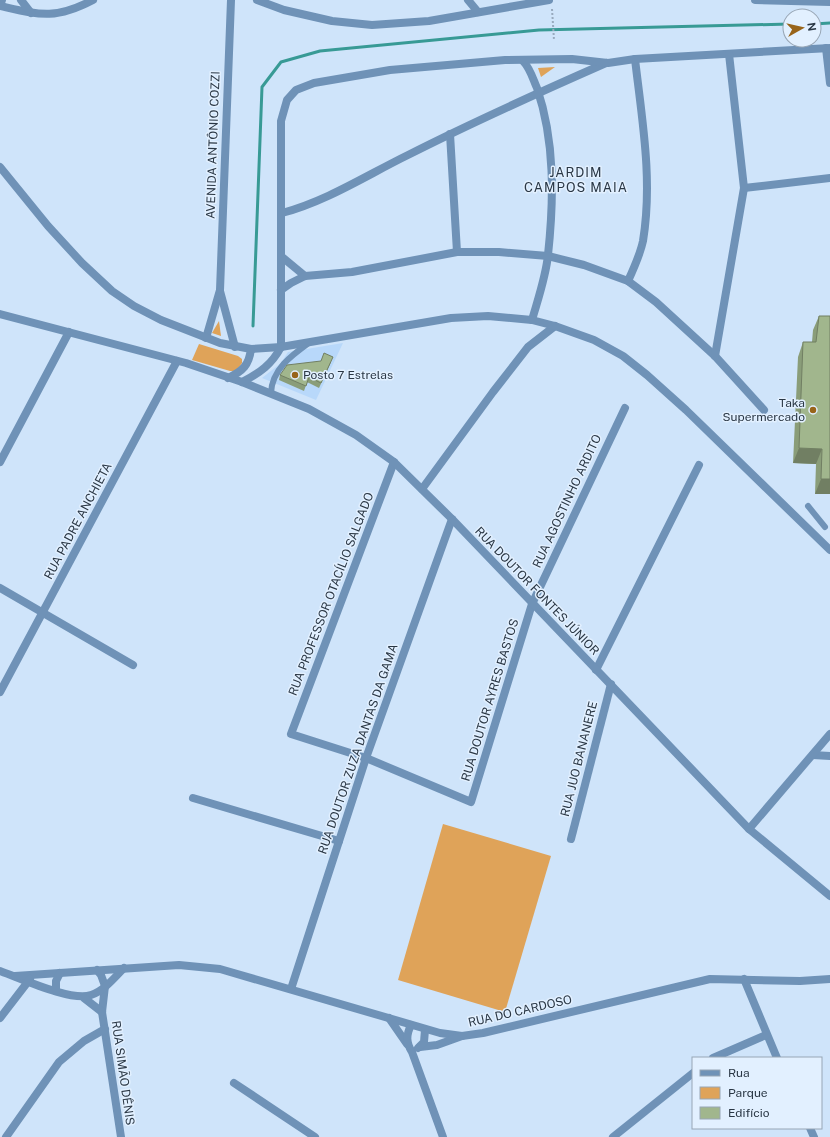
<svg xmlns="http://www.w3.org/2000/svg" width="830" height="1137" viewBox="0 0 830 1137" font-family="'Public Sans',sans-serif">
	<rect width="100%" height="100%" fill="#cfe4fa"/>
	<!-- built -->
	<polygon fill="#b8d8fa" points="343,343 316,400 262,378 281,363 288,352"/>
	<!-- green -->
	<g fill="#dfa359">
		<polygon points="555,67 541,77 538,68"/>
		<polygon points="219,321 221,336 212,333"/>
		<polygon points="199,344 238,356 242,359 242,363 236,371 230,371 192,360"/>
		<polygon points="443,824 551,856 505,1012 398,980"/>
	</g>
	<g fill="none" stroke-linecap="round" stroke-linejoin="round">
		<!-- stream -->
		<g stroke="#389a95" stroke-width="3">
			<polyline points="814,24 830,23"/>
			<polyline points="253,326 262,87 281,62 320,51 539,30 790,24"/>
		</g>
		<!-- path -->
		<polyline stroke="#98aabe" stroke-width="2" stroke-dasharray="2 2" stroke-linecap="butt" points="552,9 554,40"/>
		<!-- service -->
		<g stroke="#6f92b7" stroke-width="6">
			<path d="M271 393C272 369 292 355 310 342"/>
			<polyline points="808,506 825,527"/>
		</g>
		<!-- minor -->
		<g stroke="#6f92b7" stroke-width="8">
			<path d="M2 0 0 6C40 15 55 20 93 0"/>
			<polyline points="21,0 31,13"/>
			<polyline points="257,0 284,10 332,21 372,25 429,21 549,0"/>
			<polyline points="468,0 478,12"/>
			<polyline points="755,0 830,2"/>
			<polyline points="826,48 830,83"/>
			<path d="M523 61C530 68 533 79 537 88 555 141 554 199 548 255 546 276 538 299 532 320"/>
			<polyline points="450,134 457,252"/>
			<polyline points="744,188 830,178"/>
			<path d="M282 213C327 201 367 175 408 155 473 122 540 92 606 63"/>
			<polyline points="282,257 305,276"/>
			<path d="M628 281C634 268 640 255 643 241 653 180 642 120 635 59"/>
			<polyline points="281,290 291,283 305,276 352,272 457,252 499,252 548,256 584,265 628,281 656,302 715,356 764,410"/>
			<polyline points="220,291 235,347"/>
			<polyline points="206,338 220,290 231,0"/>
			<polyline points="281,347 281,121 287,100 296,90 314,83 390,70 505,60 572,59 608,63 635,59 830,48"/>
			<polyline points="715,356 744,188 729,54"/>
			<polyline points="0,462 69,332"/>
			<polyline points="394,462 291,734 366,758 471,802 532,604 625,408"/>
			<polyline points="422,489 493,392 528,347 555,326"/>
			<polyline points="0,588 133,665"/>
			<polyline points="596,670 699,465"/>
			<polyline points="0,692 177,361"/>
			<polyline points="813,755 830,756"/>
			<polyline points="193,798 339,841"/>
			<polyline points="749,829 830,734"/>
			<polyline points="571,839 611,684"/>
			<polyline points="97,970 101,975 105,986 102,1012 121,1137"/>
			<path d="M0 971C20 978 72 1002 91 995 104 991 115 977 124 968"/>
			<polyline points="15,976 179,965 220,969 440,1033 462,1036 483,1033 710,979 800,981 830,979"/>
			<polyline points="744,979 777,1058"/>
			<polyline points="291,989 366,758 452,519"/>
			<polyline points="56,991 56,981 60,973"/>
			<polyline points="84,998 102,1012"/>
			<polyline points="0,1018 30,979"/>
			<polyline points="389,1018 407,1044"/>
			<path d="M411 1025C406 1035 406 1043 412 1052L443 1137"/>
			<polyline points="420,1047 437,1045 462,1036"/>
			<polyline points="418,1048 424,1042 425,1030"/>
			<polyline points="713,1058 766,1035"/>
			<polyline points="234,1083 315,1137"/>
			<polyline points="810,1128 814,1137"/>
			<polyline points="6,1137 59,1062 84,1041 105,1029"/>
			<polyline points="613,1137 693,1073"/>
		</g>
		<!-- tertiary -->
		<g stroke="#6f92b7" stroke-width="8">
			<polyline points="0,167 48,226 82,263 112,291 134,306 161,320 220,343 251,349 281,347 451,318 488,316 532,320 555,326 594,340 623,356 647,375 686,410 830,550"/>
			<polyline points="0,314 186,363 242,382 309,409 356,435 394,462 452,519 749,829 830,896"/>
			<path d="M228 378C243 371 249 365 251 349"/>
			<path d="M242 382C260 373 272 364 281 347"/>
		</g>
	</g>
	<!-- wall -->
	<g fill="#8a9d79">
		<polygon points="819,316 830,494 815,494 816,464 793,463 798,357 803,342 812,342 813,330"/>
		<polygon points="331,362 319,388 307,382 304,391 279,380 280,375"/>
	</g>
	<!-- shaded-wall -->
	<g fill="#717f63">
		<polygon points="799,448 822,449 816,464 793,463"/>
		<polygon points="821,479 830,479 830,494 815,494"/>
	</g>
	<!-- building -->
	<g fill="#a1b68d" stroke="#717f63">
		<polygon points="819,316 830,316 830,479 821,479 822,449 799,448 803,342 816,342"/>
		<polygon points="324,353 333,357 321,383 309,377 306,386 280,375 287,365 321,361"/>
	</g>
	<!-- markers -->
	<g fill="#98641a" stroke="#e2f0ff" stroke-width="1.5">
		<circle cx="295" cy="375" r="4"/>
		<circle cx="813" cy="410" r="4"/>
	</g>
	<g text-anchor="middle" stroke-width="3" stroke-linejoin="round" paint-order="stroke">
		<!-- street labels -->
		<g font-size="12" fill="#2a3745" stroke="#e2f0ff">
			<text transform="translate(213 145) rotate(-88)" y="4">AVENIDA ANTÔNIO COZZI</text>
			<text transform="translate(567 501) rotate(-65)" y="4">RUA AGOSTINHO ARDITO</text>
			<text transform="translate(78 521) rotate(-62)" y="4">RUA PADRE ANCHIETA</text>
			<text transform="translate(537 591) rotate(46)" y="4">RUA DOUTOR FONTES JÚNIOR</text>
			<text transform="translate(331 594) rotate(-69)" y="4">RUA PROFESSOR OTACÍLIO SALGADO</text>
			<text transform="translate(490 700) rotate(-73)" y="4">RUA DOUTOR AYRES BASTOS</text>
			<text transform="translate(358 749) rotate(-71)" y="4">RUA DOUTOR ZUZA DANTAS DA GAMA</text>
			<text transform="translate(579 759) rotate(-76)" y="4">RUA JUO BANANERE</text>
			<text transform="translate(520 1011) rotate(-13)" y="4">RUA DO CARDOSO</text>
			<text transform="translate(123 1073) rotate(82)" y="4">RUA SIMÃO DÊNIS</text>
		</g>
		<!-- poi labels -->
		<g font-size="12" fill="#2a3745" stroke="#e2f0ff" text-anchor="start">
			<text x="303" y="379">Posto 7 Estrelas</text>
			<text x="805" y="407" text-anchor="end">Taka<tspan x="805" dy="14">Supermercado</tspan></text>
		</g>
		<!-- neighbourhood labels -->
		<g font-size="13" letter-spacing="1" fill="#2a3745" stroke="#e2f0ff">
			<text x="576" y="177">JARDIM<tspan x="576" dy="15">CAMPOS MAIA</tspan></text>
		</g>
	</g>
	<!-- legend -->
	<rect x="692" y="1057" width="130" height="72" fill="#e2f0ff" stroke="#98a6b5"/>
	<rect x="700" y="1070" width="20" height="6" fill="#6f92b7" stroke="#98a6b5"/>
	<text x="728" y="1077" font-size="12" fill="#2a3745">Rua</text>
	<rect x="700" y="1087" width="20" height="12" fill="#dfa359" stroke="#98a6b5"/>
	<text x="728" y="1097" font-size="12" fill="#2a3745">Parque</text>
	<rect x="700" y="1107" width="20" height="12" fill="#a1b68d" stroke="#98a6b5"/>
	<text x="728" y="1117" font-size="12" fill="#2a3745">Edifício</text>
	<!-- north arrow -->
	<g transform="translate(802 28) rotate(82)"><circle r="19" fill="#e2f0ff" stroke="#98a6b5"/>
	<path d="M0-3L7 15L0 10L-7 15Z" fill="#98641a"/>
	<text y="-6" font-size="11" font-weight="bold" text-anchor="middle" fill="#2a3745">N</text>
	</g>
</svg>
